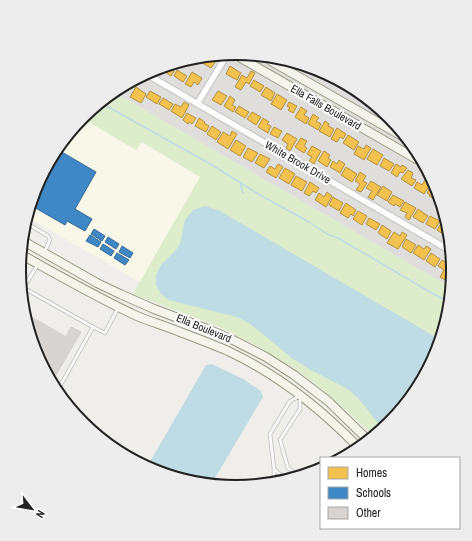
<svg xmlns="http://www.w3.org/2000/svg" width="472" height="541" viewBox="0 0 472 541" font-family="'Archivo Narrow',sans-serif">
	<rect width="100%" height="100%" fill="#f0eeeb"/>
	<!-- residential -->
	<polygon fill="#dfdedc" points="236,54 319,70 390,117 437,188 453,271 450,287 117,94 153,70"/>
	<!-- education -->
	<polygon fill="#f8f7e8" points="82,118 136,150 141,142 200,177 140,282 29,218 36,187"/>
	<!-- grass -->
	<polygon fill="#ddeccb" points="117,94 450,287 436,354 389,424 373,435 350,414 318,386 292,367 259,347 220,327 133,294 200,177 142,142 136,150 82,118"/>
	<!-- water -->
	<g fill="#bfdbe3">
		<polygon points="205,206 220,211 439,339 436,354 389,424 382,429 368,410 358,398 346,388 309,369 293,359 249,323 237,317 169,300 161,294 156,285 156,275 161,265 176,250 180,244 185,220 193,210"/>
		<polygon points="212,364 243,379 261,391 263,397 212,483 153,471 147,467 206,365"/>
	</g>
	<!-- homes -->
	<g fill="#f2c14e" stroke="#b49141">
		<polygon points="212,58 216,61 211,68 199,61"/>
		<polygon points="172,66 171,69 174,71 171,76 162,70 163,68"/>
		<polygon points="230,66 241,73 237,80 226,74"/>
		<polygon points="300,66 305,67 303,71 299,69"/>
		<polygon points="177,70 187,76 183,82 174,76"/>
		<polygon points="251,71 255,73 249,84 246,82 241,90 235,87 242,75 247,78"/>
		<polygon points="192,72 202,78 198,85 194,82 191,87 185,84"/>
		<polygon points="254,80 264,86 260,92 250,86"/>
		<polygon points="136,87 146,94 141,103 130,97"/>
		<polygon points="266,87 275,93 271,101 261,95"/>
		<polygon points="150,91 161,97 157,104 146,97"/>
		<polygon points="218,91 227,96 221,105 212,100"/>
		<polygon points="277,94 287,100 281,110 271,104"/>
		<polygon points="230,96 235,100 232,105 236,107 233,112 224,106"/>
		<polygon points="163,98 173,104 169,110 159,104"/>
		<polygon points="184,102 189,105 182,118 171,111 175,104 181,107"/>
		<polygon points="289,102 297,106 293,113 288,110 290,108 287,106"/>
		<polygon points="239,106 249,112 245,118 235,112"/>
		<polygon points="301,107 307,111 304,115 309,118 306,124 295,117"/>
		<polygon points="252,112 261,117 256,125 247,119"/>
		<polygon points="187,113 196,118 192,124 189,122 188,124 183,120"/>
		<polygon points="313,114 319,118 316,121 321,124 318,130 308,124"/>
		<polygon points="199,118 205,122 204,123 209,126 206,132 195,126"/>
		<polygon points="263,118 269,122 267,124 271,126 268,133 258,127"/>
		<polygon points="325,121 329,124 328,126 334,129 330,137 319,131"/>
		<polygon points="212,126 221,132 216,140 207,134"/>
		<polygon points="274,127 282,131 278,138 270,134"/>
		<polygon points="337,128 346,134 343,139 340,137 337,142 331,139"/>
		<polygon points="232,131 237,134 228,149 217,142 223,132 230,136"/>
		<polygon points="287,133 297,139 290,151 286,148 288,144 282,140"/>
		<polygon points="348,135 359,142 354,150 343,143"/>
		<polygon points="301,138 307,141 304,146 307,148 304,153 295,147"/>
		<polygon points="236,140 246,146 240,156 230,150"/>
		<polygon points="366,145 371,148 364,160 354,154 358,146 364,149"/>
		<polygon points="312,146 321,151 314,164 309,161 312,157 307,154"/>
		<polygon points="248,148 258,153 252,162 243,157"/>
		<polygon points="373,149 383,155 377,165 367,159"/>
		<polygon points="324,151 330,155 328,158 331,160 327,167 318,161"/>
		<polygon points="260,154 270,159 264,168 255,163"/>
		<polygon points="384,158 394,164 389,171 380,166"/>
		<polygon points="339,160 345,164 340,173 330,167 333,161 337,164"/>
		<polygon points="278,164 283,167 276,178 266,172 270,166 275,169"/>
		<polygon points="396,164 401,167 402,165 407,168 403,173 400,172 397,177 391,173"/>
		<polygon points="346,167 357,174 352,182 341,175"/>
		<polygon points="285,168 295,174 289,184 279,178"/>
		<polygon points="408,170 413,173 411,178 416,180 412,186 401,179"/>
		<polygon points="360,172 366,176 363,181 367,183 361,192 356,190 360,184 355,181"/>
		<polygon points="296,176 307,182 302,191 291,185"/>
		<polygon points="425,180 431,183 424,194 414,188 417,182 422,185"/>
		<polygon points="371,181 381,187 373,200 368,197 372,191 366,188"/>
		<polygon points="310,182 319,188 316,193 313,191 309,196 304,193"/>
		<polygon points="433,183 437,188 438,197 438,198 435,196 434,199 429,196 430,195 427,193"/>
		<polygon points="383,186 392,192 387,201 377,195"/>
		<polygon points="327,192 332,196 326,207 315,200 319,193 324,197"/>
		<polygon points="393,195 404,201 400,207 395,204 394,206 388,202"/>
		<polygon points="333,197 343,203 339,211 329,205"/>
		<polygon points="405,202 416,208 409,220 405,217 407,213 400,210"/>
		<polygon points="346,203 356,210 353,216 351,214 348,218 340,213"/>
		<polygon points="418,209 428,216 423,223 413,217"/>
		<polygon points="358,211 367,216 362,225 353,219"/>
		<polygon points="430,216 440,221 435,229 426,224"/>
		<polygon points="369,218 380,224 376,230 366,224"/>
		<polygon points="443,220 446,236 437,230"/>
		<polygon points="382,225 391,231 387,239 378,233"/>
		<polygon points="394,232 400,236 402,232 407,235 398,249 387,243"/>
		<polygon points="406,239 416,245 411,253 402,247"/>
		<polygon points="418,245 424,249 426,246 431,249 424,260 413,253"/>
		<polygon points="431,253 440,259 435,267 426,261"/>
		<polygon points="442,260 452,266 452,267 445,280 440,277 444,270 438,266"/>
	</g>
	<!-- schools -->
	<g fill="#3f88c5" stroke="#366994">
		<polygon points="60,151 96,172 75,209 92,219 85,231 67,221 65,225 32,206 36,187"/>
		<polygon points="94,229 105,236 102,241 91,234"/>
		<polygon points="90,235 101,242 98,247 86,241"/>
		<polygon points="108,237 119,244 116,249 105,242"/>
		<polygon points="103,244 114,251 111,256 100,249"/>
		<polygon points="122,246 133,253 130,258 119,252"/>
		<polygon points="117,253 129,260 125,265 114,258"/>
	</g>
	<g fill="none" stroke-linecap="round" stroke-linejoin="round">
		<!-- stream -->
		<g stroke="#bfdbe3" stroke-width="1.5">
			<polyline points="103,104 212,165 260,195 309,222 327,234 338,238 430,292 447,301"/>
			<polyline points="240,183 243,193"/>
		</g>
	</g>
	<!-- building -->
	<polygon fill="#d7d4d2" stroke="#d3d0cc" points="28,315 66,337 71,327 81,332 53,380 35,353"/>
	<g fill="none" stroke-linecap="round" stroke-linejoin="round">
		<defs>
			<g id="lane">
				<polyline points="28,224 48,236 50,240 45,251"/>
				<polyline points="22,287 93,327 59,388"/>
				<polyline points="24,287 37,266"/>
				<polyline points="93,327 105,333 118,308"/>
				<polyline points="275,470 284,478"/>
				<polyline points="298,475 288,468 280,440 300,409 300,399"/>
				<polyline points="274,480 274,469 270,434 290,401 298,397"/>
			</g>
			<g id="street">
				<polyline points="148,75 449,250"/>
				<polyline points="197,104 227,55"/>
			</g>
			<g id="secondary">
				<polyline points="234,54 418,160"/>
				<polyline points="271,61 402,136"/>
				<polyline points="25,242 97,283 120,294 154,309 210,330 233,340 266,357 294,375 328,401 367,439"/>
				<path d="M22 255C60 276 98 298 137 316 151 322 166 326 180 332 196 338 212 344 228 351 275 373 320 408 357 446"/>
			</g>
		</defs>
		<!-- lane casing -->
		<use href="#lane" stroke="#c9c8c7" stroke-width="4.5"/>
		<!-- street casing -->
		<use href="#street" stroke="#c9c8c7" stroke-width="8"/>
		<!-- secondary casing -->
		<use href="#secondary" stroke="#999a82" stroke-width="10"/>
		<!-- lane -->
		<use href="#lane" stroke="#fdfcfc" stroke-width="2.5"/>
		<!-- street -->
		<use href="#street" stroke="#fdfcfc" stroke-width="5.5"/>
		<!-- secondary -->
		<use href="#secondary" stroke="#f4f4ed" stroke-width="8"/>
	</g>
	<g text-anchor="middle" stroke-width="4" stroke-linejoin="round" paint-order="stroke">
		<!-- street labels -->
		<g font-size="11" fill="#222" stroke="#fff">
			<text transform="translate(326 107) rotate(30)" y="4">Ella Falls Boulevard</text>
			<text transform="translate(298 162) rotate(30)" y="4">White Brook Drive</text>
			<text transform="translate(204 328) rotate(22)" y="4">Ella Boulevard</text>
		</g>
	</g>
	<!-- crop -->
	<path d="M0 0H472V541H0ZM26 270a210 210 0 1 1 420 0a210 210 0 1 1-420 0Z" fill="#ededed" fill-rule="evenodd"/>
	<path fill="none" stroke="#222" stroke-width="2" d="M26 270a210 210 0 1 1 420 0a210 210 0 1 1-420 0Z"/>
	<!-- legend -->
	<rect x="320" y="457" width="140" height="72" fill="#ffffff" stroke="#a7a7a7"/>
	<rect x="328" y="467" width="20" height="12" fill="#f2c14e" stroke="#a7a7a7"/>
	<text x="356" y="477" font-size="12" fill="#222222">Homes</text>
	<rect x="328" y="487" width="20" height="12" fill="#3f88c5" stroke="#a7a7a7"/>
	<text x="356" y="497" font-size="12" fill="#222222">Schools</text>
	<rect x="328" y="507" width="20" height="12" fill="#d7d4d2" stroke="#a7a7a7"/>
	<text x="356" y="517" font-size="12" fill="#222222">Other</text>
	<!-- north arrow -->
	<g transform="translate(32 509) rotate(121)" stroke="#ffffff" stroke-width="3" paint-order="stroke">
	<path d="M0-3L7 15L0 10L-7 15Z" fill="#222222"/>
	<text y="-6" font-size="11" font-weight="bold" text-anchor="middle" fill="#222222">N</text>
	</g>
</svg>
